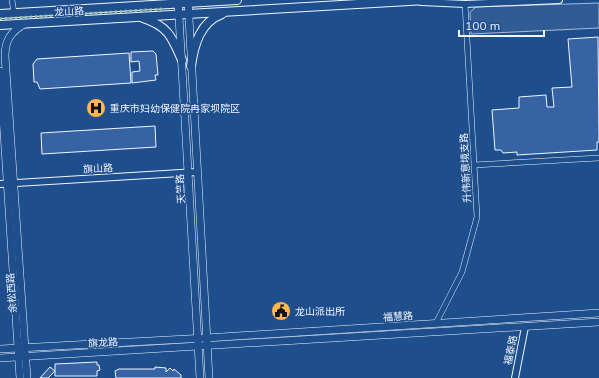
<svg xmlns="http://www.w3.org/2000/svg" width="599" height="378" viewBox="0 0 599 378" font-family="Mulish,'Noto Sans SC',sans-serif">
	<rect width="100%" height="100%" fill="#1f4e8c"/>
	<!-- green -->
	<polygon fill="#305b95" stroke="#a8bbd7" points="599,3 599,28 471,34 470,12 476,7"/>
	<!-- building -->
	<g fill="#3563a3" stroke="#f2f6ff">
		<polygon points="598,37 599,142 597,142 597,150 517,155 517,152 503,153 501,150 495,150 492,110 519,108 519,97 546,95 547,107 554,107 552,88 572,87 568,39"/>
		<polygon points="153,51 156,54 158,75 155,75 156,80 132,83 132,72 140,71 139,61 131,62 131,52"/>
		<polygon points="129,53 131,83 40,89 37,82 34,82 33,64 37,59"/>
		<polygon points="155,126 156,147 42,154 41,133"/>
		<polygon points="97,362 97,365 99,365 100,370 97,371 97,376 55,376 55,364"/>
		<polygon points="50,367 55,371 48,378 40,378"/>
		<polygon points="155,367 166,368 166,372 170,368 173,371 174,369 181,375 181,378 116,378 115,371 119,369 155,369"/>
	</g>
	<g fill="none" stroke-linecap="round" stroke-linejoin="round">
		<defs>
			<g id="minor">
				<polyline points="12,0 14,13"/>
				<polyline points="474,165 599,158"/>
				<polyline points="436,323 462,272 477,217 465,4"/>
			</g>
			<g id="tertiary">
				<polyline points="421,2 465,4 559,0"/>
				<polyline points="0,184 197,172"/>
				<polyline points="515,378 525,327"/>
			</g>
			<g id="secondary">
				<polyline points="178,0 200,378"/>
				<polyline points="188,0 209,378"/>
				<path d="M24 24C11 32 5 40 5 56L27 378"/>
				<polyline points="0,71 20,378"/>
				<polyline points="0,349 206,338 599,313"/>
				<polyline points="0,358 599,322"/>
			</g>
			<g id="primary">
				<polyline points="0,14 237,0"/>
				<path d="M143 18C168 26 172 37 182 60"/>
				<polyline points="0,25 426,0"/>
				<path d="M191 66C194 45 200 22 222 14"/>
			</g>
		</defs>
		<!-- minor casing -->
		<use href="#minor" stroke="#f2f6ff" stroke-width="6"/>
		<!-- tertiary casing -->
		<use href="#tertiary" stroke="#f2f6ff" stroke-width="8"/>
		<!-- secondary casing -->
		<use href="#secondary" stroke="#f2f6ff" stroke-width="8"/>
		<!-- primary casing -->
		<use href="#primary" stroke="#f2f6ff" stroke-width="10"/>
		<!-- minor -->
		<use href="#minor" stroke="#1f4e8c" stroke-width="5"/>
		<!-- tertiary -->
		<use href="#tertiary" stroke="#1f4e8c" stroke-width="6"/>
		<!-- secondary -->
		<use href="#secondary" stroke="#1f4e8c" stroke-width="7"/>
		<!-- primary -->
		<use href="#primary" stroke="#1f4e8c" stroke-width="8"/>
		<!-- hedge -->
		<polyline stroke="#97c8a6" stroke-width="3" stroke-dasharray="2 3" stroke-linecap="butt" points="0,19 163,9"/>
	</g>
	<!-- icons -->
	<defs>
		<symbol id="hospital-disc" viewBox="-11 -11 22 22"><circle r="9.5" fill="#ffb74d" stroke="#1f4e8c"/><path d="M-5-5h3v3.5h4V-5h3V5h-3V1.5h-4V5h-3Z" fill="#111"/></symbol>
		<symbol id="civic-disc" viewBox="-11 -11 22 22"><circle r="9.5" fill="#ffb74d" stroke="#1f4e8c"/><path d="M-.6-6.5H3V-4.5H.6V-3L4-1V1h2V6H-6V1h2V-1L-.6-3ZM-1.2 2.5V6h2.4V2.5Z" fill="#111"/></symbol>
	</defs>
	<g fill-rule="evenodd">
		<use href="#hospital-disc" x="85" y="97" width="22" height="22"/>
		<use href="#civic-disc" x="270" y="300" width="22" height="22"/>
	</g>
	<g text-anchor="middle" stroke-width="3" stroke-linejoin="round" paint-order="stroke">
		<!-- street labels -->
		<g font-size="10" fill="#f2f6ff" stroke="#1f4e8c">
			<text transform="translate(69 11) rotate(-3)" y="4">龙山路</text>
			<text transform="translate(98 168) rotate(-3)" y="4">旗山路</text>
			<text transform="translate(465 168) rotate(-93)" y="4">升伟新意境支路</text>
			<text transform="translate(180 189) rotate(-93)" y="4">天竺路</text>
			<text transform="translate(11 293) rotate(-94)" y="4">余松西路</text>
			<text transform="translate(398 316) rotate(-4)" y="4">福慧路</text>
			<text transform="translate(103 342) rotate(-3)" y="4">旗龙路</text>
			<text transform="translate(510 350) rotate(-79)" y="4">福泰路</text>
		</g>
		<!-- poi labels -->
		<g font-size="10" fill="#f2f6ff" stroke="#1f4e8c" text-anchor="start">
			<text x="110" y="112">重庆市妇幼保健院冉家坝院区</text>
			<text x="295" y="315">龙山派出所</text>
		</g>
	</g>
	<!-- scale -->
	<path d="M459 30v6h85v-6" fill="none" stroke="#f2f6ff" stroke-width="2"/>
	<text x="465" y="30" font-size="12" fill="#f2f6ff" stroke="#1f4e8c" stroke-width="3" paint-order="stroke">100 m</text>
</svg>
